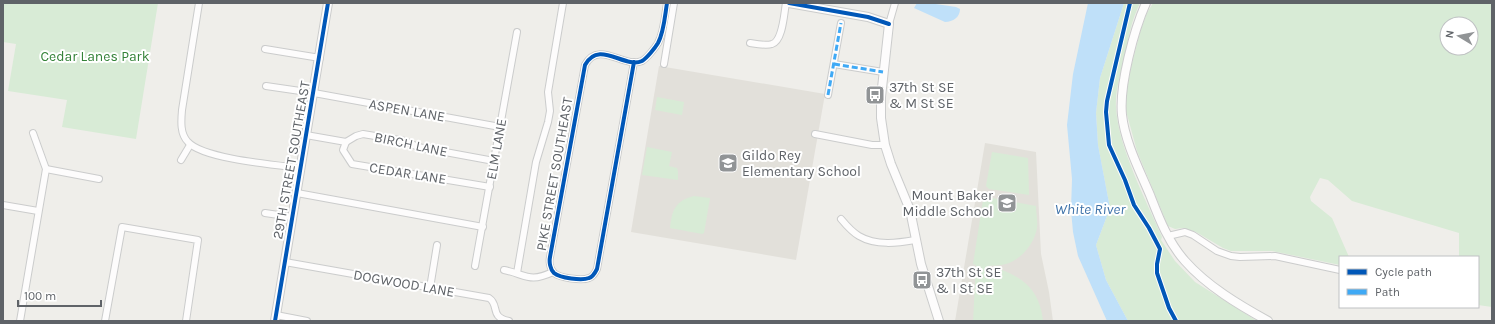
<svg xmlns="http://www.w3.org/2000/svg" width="1495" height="324" viewBox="0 0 1495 324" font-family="Karla,sans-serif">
	<rect width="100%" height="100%" fill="#efeeea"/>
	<!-- education -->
	<g fill="#e2e0da">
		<polygon points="659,66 825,94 796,260 631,232"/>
		<polygon points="985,143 1036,152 1041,254 1049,292 1053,321 955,321"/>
	</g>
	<!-- green -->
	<g fill="#d8ebd6" fill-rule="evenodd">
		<polygon points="3,3 158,3 136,139 62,127 67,100 8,91 16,44 3,42"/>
		<path d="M1124 3H1128L1104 105 1105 134 1107 144 1117 167 1123 168 1112 148 1108 107 1132 3H1140C1132 19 1128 38 1125 56 1121 72 1115 90 1116 107 1118 147 1146 200 1162 237L1161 240 1175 261 1195 282 1257 321H1128L1106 280 1096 245 1110 208 1098 145 1096 113 1100 78Z"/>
		<path d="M1153 3H1492V307L1478 305V257H1459V233L1352 201 1328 180 1320 178 1310 197 1311 201 1332 218 1349 257H1340V265L1272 251H1231L1223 248 1196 232 1183 228 1175 229 1168 226 1137 151 1126 111V94L1131 67 1141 29 1147 13ZM1447 24H1471V48H1447Z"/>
		<polygon points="657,97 684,102 682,115 655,110"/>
		<polygon points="647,147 672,152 669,166 677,168 678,172 678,180 642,175"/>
		<polygon points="992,152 1028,158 1029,195 989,189 986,186"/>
		<path d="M694 196 710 198 704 233 702 234 670 228C672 210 675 201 694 196Z"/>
		<path d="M987 197 1036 206C1036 213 1038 221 1037 228 1034 244 1022 259 1006 264 1000 266 994 265 988 266 1018 273 1040 287 1043 321H973L976 265 973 264 983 200Z"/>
	</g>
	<!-- water -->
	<g fill="#bfe0f9">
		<path d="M917 3H929L956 7 960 9C960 17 953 22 945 22L914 8Z"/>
		<polygon points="1088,3 1124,3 1100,78 1096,113 1098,145 1110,208 1096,245 1106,280 1128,321 1107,321 1078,256 1073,232 1071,210 1072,179 1067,125 1073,74"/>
	</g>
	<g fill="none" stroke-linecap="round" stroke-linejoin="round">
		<defs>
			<g id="minor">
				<path d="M199 3 182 110C181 121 180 134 188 142 203 159 277 165 301 168"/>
				<polyline points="889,24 895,3"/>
				<path d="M750 43C756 44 766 46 772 44 783 41 784 13 786 3"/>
				<polyline points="265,49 320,58"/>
				<path d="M634 62 597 269C595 273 593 277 589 278 582 281 560 278 554 273 550 269 549 262 550 257L585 65C599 39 624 69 642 61 647 58 655 48 658 43 664 32 665 15 667 3"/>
				<polyline points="664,64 674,3"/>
				<polyline points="834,64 883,72"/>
				<polyline points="266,86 314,93 500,127"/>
				<polyline points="828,95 841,23"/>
				<polyline points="815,134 872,145 885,145"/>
				<polyline points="306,135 346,142 356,136 363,134 405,141 418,147 494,161"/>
				<polyline points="346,142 343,150 352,164 490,187"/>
				<polyline points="181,160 190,145"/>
				<polyline points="46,169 99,179"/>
				<polyline points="297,193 483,227"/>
				<polyline points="3,205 38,211"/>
				<polyline points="265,213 292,217"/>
				<path d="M841 219C846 225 852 232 859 236 876 246 898 243 915 240"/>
				<polyline points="1168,236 1185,232 1193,235 1217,251 1231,256 1240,257 1275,256 1340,270"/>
				<path d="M285 262 489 298C500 305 489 317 509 321"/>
				<polyline points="475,266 517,32"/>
				<path d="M504 270C527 275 529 283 553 272"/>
				<polyline points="517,273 536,162 548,122 550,111 548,92 563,3"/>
				<polyline points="430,288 437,245"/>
				<polyline points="276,315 307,321"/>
				<polyline points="20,321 46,169 33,133"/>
				<polyline points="105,321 122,227 198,240 186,321"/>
			</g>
			<g id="tertiary">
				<polyline points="789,3 868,17 889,24 881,97 881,118 885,145 891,164 910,210 921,264 939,321"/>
				<path d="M1146 3C1134 30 1119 85 1122 115 1125 142 1139 169 1150 195 1159 218 1168 242 1185 261 1207 286 1239 305 1268 321"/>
				<polyline points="275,321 328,3"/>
			</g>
		</defs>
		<!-- minor casing -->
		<use href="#minor" stroke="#cbcccc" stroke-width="8"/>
		<!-- tertiary casing -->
		<use href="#tertiary" stroke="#cbcccc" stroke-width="10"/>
		<!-- minor -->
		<use href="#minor" stroke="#fdfcfc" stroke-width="6"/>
		<!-- tertiary -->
		<use href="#tertiary" stroke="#fdfcfc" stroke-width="8"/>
		<!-- quiet -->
		<g stroke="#3fa9f5" stroke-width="3" stroke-dasharray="6 3" stroke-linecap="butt">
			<polyline points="834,64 883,72"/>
			<polyline points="828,95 841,23"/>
		</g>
		<defs>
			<g id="cycleway">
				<polyline points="789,3 868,17 889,24"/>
				<polyline points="1130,3 1107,101 1106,112 1109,145 1125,180 1134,205 1149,228 1160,249 1157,264 1157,273 1169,308 1176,321"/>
				<path d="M634 62 597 269C595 273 593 277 589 278 582 281 560 278 554 273 550 269 549 262 550 257L585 65C599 39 624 69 642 61 647 58 655 48 658 43 664 32 665 15 667 3"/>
				<polyline points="275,321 328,3"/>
			</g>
		</defs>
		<!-- cycleway casing -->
		<use href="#cycleway" stroke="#fff" stroke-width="6"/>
		<!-- cycleway -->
		<use href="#cycleway" stroke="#0057b8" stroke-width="4"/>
	</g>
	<!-- icons -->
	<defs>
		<symbol id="bus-square" viewBox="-11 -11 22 22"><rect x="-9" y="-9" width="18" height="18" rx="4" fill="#919496" stroke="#fff"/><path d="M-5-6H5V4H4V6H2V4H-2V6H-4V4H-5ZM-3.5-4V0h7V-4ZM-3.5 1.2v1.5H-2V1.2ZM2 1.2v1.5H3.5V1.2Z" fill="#fff"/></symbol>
		<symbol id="school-square" viewBox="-11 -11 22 22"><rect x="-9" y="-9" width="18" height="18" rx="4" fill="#919496" stroke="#fff"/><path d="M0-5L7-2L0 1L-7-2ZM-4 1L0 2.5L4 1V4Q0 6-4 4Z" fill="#fff"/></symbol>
	</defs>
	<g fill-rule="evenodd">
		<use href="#bus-square" x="864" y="84" width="22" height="22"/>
		<use href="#school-square" x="717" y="152" width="22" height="22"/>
		<use href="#school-square" x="996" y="192" width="22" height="22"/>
		<use href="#bus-square" x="911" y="269" width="22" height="22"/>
	</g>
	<g text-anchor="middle" stroke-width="4" stroke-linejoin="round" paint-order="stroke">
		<!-- park labels -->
		<g font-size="14" fill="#348238" stroke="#fff">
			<text x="95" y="61">Cedar Lanes Park</text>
		</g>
		<!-- poi labels -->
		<g font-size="14" fill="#5f6368" stroke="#fff" text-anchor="start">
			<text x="889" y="92">37th St SE<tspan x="889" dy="16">&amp; M St SE</tspan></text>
			<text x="742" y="160">Gildo Rey<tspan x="742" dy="16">Elementary School</tspan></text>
			<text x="993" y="200" text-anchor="end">Mount Baker<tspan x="993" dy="16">Middle School</tspan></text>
			<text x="936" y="277">37th St SE<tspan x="936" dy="16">&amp; I St SE</tspan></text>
		</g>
		<!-- street labels -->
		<g font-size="14" fill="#5f6368" stroke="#fff">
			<text transform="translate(407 110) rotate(10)" y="5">ASPEN LANE</text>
			<text transform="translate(411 144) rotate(12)" y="5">BIRCH LANE</text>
			<text transform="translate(496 149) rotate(-80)" y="5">ELM LANE</text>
			<text transform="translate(291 160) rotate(-80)" y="5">29TH STREET SOUTHEAST</text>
			<text transform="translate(408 173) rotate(9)" y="5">CEDAR LANE</text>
			<text transform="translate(554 174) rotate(-80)" y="5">PIKE STREET SOUTHEAST</text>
			<text transform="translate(404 283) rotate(10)" y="5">DOGWOOD LANE</text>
		</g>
		<!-- water labels -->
		<g font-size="15" font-style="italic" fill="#4174aa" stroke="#fff">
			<text x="1090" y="214">White River</text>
		</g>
	</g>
	<!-- border -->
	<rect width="1495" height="324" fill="none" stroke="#5f6368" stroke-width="8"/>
	<!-- legend -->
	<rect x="1339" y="256" width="140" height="52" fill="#ffffff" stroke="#bfc1c3"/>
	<rect x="1347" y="269" width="20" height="6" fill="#0057b8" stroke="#bfc1c3"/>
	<text x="1375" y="276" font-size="12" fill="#5f6368">Cycle path</text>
	<rect x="1347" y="289" width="20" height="6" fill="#3fa9f5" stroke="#bfc1c3"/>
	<text x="1375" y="296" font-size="12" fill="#5f6368">Path</text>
	<!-- north arrow -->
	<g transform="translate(1459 36) rotate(280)"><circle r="19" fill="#ffffff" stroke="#bfc1c3"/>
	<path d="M0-3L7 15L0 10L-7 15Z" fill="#919496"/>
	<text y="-6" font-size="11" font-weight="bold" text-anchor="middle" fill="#5f6368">N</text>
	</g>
	<!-- scale -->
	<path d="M18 300v6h83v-6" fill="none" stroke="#5f6368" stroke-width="2"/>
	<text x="24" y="300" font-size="12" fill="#5f6368" stroke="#ffffff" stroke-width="3" paint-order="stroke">100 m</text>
</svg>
